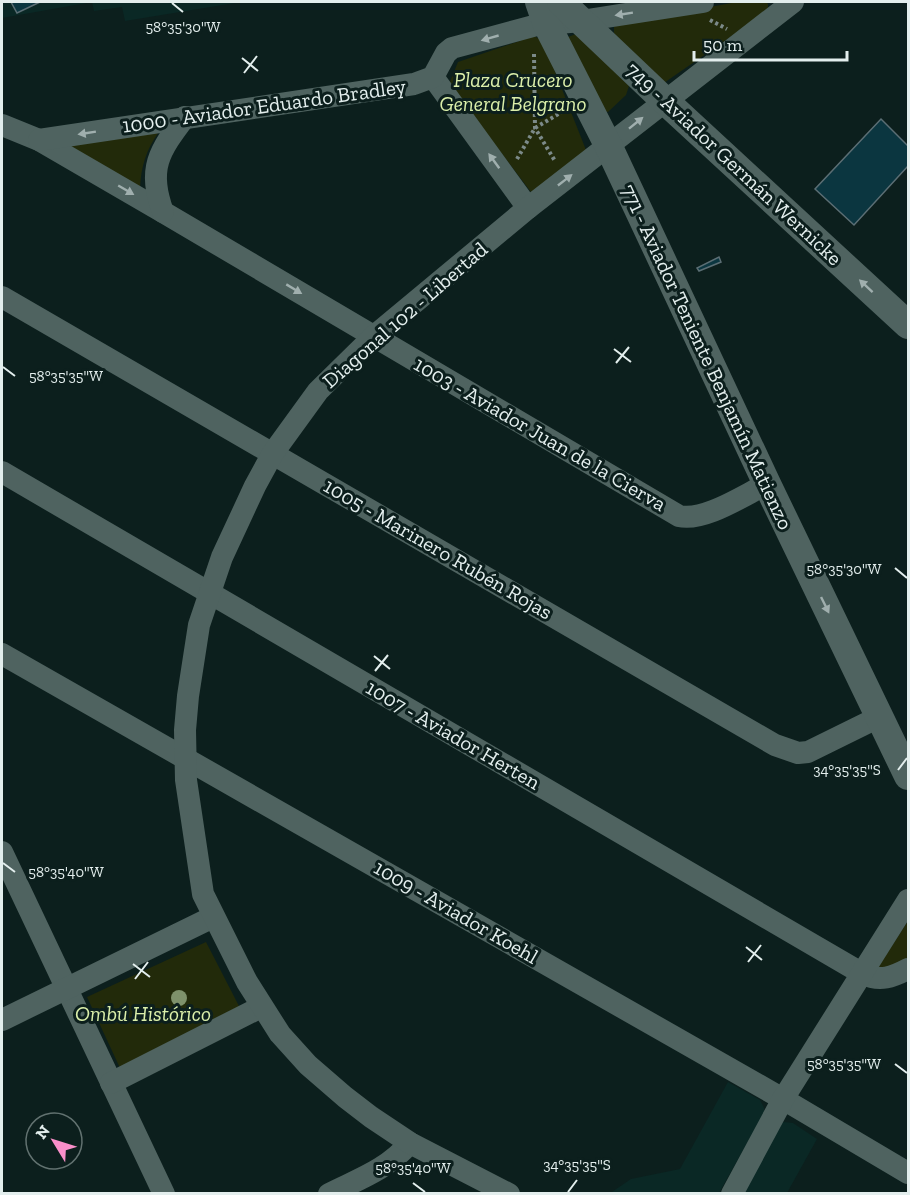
<svg xmlns="http://www.w3.org/2000/svg" width="910" height="1195" viewBox="0 0 910 1195" font-family="'Zilla Slab',serif">
	<rect width="100%" height="100%" fill="#0c1f1d"/>
	<!-- built -->
	<g fill="#0a2825">
		<polygon points="2,2 241,2 125,21 122,7 94,11 92,2 2,18"/>
		<polygon points="728,1082 760,1100 764,1108 764,1113 719,1193 609,1194 631,1179 680,1169"/>
		<polygon points="784,1122 793,1123 817,1139 787,1193 742,1194 778,1123"/>
	</g>
	<!-- green -->
	<g fill="#222a0a">
		<polygon points="737,2 766,2 768,4 768,11 661,85 614,33 614,27 622,23"/>
		<polygon points="576,34 629,86 626,95 608,112 602,111 568,37"/>
		<polygon points="534,36 543,41 586,150 534,196 449,84 458,62"/>
		<path d="M158 133C146 151 141 166 140 189L61 144Z"/>
		<polygon points="908,921 908,959 892,968 878,967"/>
		<polygon points="206,942 241,1010 120,1068 87,997"/>
	</g>
	<!-- building -->
	<g fill="#0b3640" stroke="#5b6e74" stroke-width="1.5">
		<polygon points="11,2 40,2 17,13"/>
		<polygon points="881,119 908,146 908,166 854,225 815,189"/>
		<polygon points="719,257 721,262 699,271 697,268"/>
	</g>
	<g fill="none" stroke-linecap="round" stroke-linejoin="round">
		<!-- path -->
		<g stroke="#7c8a89" stroke-width="4" stroke-dasharray="3 3" stroke-linecap="butt">
			<polyline points="710,20 727,29"/>
			<polyline points="534,54 535,128 555,161"/>
			<polyline points="517,159 535,128 565,110"/>
		</g>
		<!-- minor -->
		<g stroke="#4f6360" stroke-width="22">
			<polyline points="433,77 528,208"/>
			<path d="M2 125 39 140 163 212 679 516C704 522 744 495 767 484"/>
			<polyline points="39,140 414,84 433,77 446,53 452,48 537,25 581,21 703,2"/>
			<path d="M163 212C147 169 159 151 185 117"/>
			<polyline points="2,297 775,745 798,753 808,752 879,717"/>
			<path d="M2 472 863 974C880 982 893 977 908 969"/>
			<polyline points="2,654 783,1099 908,1173"/>
			<polyline points="2,852 164,1194"/>
			<polyline points="2,1020 213,917"/>
			<polyline points="111,1083 261,1007"/>
			<path d="M329 1194C361 1178 386 1170 410 1143"/>
			<polyline points="509,1194 410,1143 371,1117 345,1097 308,1065 280,1034 247,982 203,894 186,780 185,730 188,696 199,625 222,557 255,486 273,453 318,391 373,337 528,208 793,2"/>
			<polyline points="732,1194 783,1099 908,900"/>
		</g>
		<!-- tertiary -->
		<g stroke="#4f6360" stroke-width="28">
			<polyline points="539,2 547,25 608,145 767,484 908,776"/>
			<polyline points="561,2 664,100 908,325"/>
		</g>
	</g>
	<!-- trees -->
	<circle fill="#7e916b" cx="179" cy="998" r="8"/>
	<!-- one-way arrows -->
	<defs><path id="oneway-solid" d="M-6-.8H1V-3.2L6.5 0L1 3.2V.8H-6Z" transform="scale(1.5)"/></defs>
	<g fill="#a0afae">
		<use href="#oneway-solid" transform="translate(624 14) rotate(171)"/>
		<use href="#oneway-solid" transform="translate(490 38) rotate(164)"/>
		<use href="#oneway-solid" transform="translate(636 123) rotate(-39)"/>
		<use href="#oneway-solid" transform="translate(87 133) rotate(171)"/>
		<use href="#oneway-solid" transform="translate(494 161) rotate(-126)"/>
		<use href="#oneway-solid" transform="translate(565 180) rotate(-38)"/>
		<use href="#oneway-solid" transform="translate(126 190) rotate(30)"/>
		<use href="#oneway-solid" transform="translate(866 286) rotate(-137)"/>
		<use href="#oneway-solid" transform="translate(294 289) rotate(31)"/>
		<use href="#oneway-solid" transform="translate(825 605) rotate(64)"/>
	</g>
	<!-- ticks -->
	<path fill="none" stroke="#e3eeed" stroke-width="2" d="M172 3 183 12M242 58 258 71M244 73 257 56M614 349 631 362M616 363 629 347M3 367 15 376M895 568 907 578M374 656 390 669M375 671 388 655M898 770 907 758M3 863 15 872M746 947 762 960M748 962 761 945M133 964 150 977M135 979 148 962M895 1064 907 1073M413 1183 425 1192M568 1192 577 1180"/>
	<g text-anchor="middle" stroke-width="6" stroke-linejoin="round" paint-order="stroke">
		<!-- park labels -->
		<g font-size="21" font-style="italic" fill="#dbefaa" stroke="#0c1f1d">
			<text x="513" y="87">Plaza Crucero<tspan x="513" dy="24">General Belgrano</tspan></text>
			<text x="143" y="1021">Ombú Histórico</text>
		</g>
		<!-- street labels -->
		<g font-size="21" fill="#e3eeed" stroke="#0c1f1d">
			<text transform="translate(264 106) rotate(-8)" y="7">1000 - Aviador Eduardo Bradley</text>
			<text transform="translate(734 164) rotate(43)" y="7">749 - Aviador Germán Wernicke</text>
			<text transform="translate(405 315) rotate(-41)" y="7">Diagonal 102 - Libertad</text>
			<text transform="translate(707 357) rotate(65)" y="7">771 - Aviador Teniente Benjamín Matienzo</text>
			<text transform="translate(540 434) rotate(30)" y="7">1003 - Aviador Juan de la Cierva</text>
			<text transform="translate(438 549) rotate(30)" y="7">1005 - Marinero Rubén Rojas</text>
			<text transform="translate(453 735) rotate(30)" y="7">1007 - Aviador Herten</text>
			<text transform="translate(456 912) rotate(30)" y="7">1009 - Aviador Koehl</text>
		</g>
	</g>
	<g font-size="15" text-anchor="middle" fill="#e3eeed" stroke="#0c1f1d" stroke-width="6" stroke-linejoin="round" paint-order="stroke">
		<text x="183" y="32">58°35'30"W</text>
		<text x="66" y="381">58°35'35"W</text>
		<text x="844" y="574">58°35'30"W</text>
		<text x="847" y="775">34°35'35"S</text>
		<text x="66" y="877">58°35'40"W</text>
		<text x="844" y="1069">58°35'35"W</text>
		<text x="577" y="1170">34°35'35"S</text>
		<text x="413" y="1173">58°35'40"W</text>
	</g>
	<!-- border -->
	<rect width="910" height="1195" fill="none" stroke="#e3eeed" stroke-width="6"/>
	<!-- north arrow -->
	<g transform="translate(54 1141) rotate(308)"><circle r="28" fill="#0c1f1d" stroke="#627270" stroke-width="1.5"/>
	<path d="M0-4.5L10 22L0 15L-10 22Z" fill="#f98fc9"/>
	<text y="-9" font-size="16" font-weight="bold" text-anchor="middle" fill="#e3eeed">N</text>
	</g>
	<!-- scale -->
	<path d="M694 51v9h153v-9" fill="none" stroke="#e3eeed" stroke-width="3"/>
	<text x="703" y="51" font-size="18" fill="#e3eeed" stroke="#0c1f1d" stroke-width="4.5" paint-order="stroke">50 m</text>
</svg>
